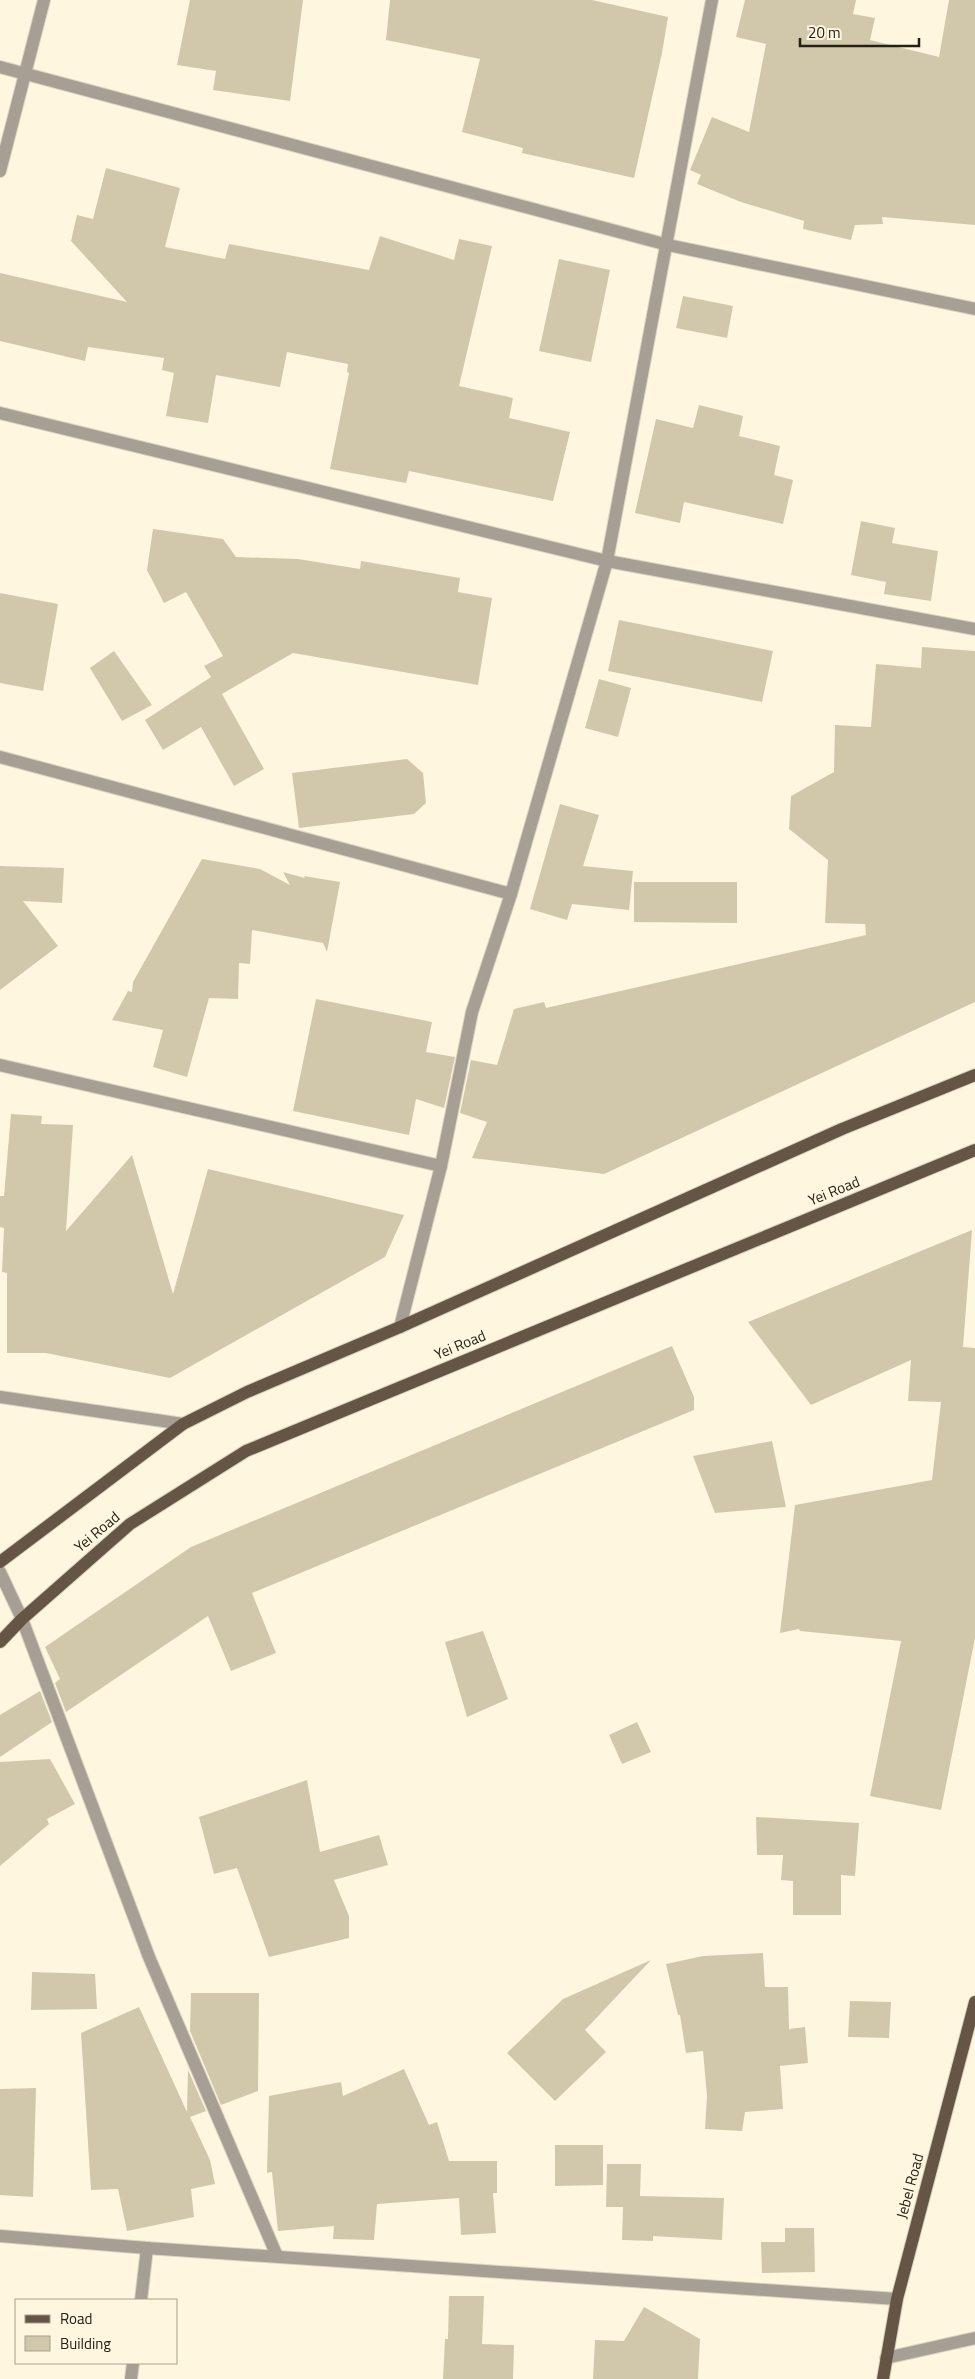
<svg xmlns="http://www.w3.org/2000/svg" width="975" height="2379" viewBox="0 0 975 2379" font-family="'Titillium Web',sans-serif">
	<rect width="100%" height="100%" fill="#fef6df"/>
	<!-- building -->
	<g fill="#d1c8ac">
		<polygon points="190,0 303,0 290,101 213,90 216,71 177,65"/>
		<polygon points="390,0 592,0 668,17 662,53 634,178 522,153 523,148 462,132 480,59 386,40"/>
		<polygon points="745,0 856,0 853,14 875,18 870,40 939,57 949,0 975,0 975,225 882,217 883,224 855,225 851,240 803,229 804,221 741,202 697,184 701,175 690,170 712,117 749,132 766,44 736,37"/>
		<polygon points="106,168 180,188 165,247 225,259 229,244 369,270 380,236 454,260 459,239 492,246 459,386 513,398 509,418 570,432 553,501 409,471 406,483 330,469 349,373 347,372 348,364 287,352 280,387 216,375 208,423 166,416 174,373 162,370 164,358 88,347 85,361 0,341 0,273 127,302 71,241 77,215 93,219"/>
		<polygon points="559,259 610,270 591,362 539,351"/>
		<polygon points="683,296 733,306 727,338 676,328"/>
		<polygon points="699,405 743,416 739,436 780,446 774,475 793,480 783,524 684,502 680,523 635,513 656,419 693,428"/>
		<polygon points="861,521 895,528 892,543 938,551 931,601 884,594 886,582 851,575"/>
		<polygon points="153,529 223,539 236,557 298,559 360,569 361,561 460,578 458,592 492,598 478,685 293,653 222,694 264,769 234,786 201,727 163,750 145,720 211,677 204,666 223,656 186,592 164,603 147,570"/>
		<polygon points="0,593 58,604 43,691 0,683"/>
		<polygon points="619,620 773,651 762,702 608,671"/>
		<polygon points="922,647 975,651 975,1002 604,1174 472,1158 487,1122 460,1113 471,1060 497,1065 514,1009 544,1002 546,1008 866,935 865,924 825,923 828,860 789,829 791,796 834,772 835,725 871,727 876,664 921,668"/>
		<polygon points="114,651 152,705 122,721 90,668"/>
		<polygon points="599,679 631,688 618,737 585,728"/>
		<polygon points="407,759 423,773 426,803 414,814 299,828 292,773"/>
		<polygon points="560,804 599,815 583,866 633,871 629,910 572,904 567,920 530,909"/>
		<polygon points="202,859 260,869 290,885 283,872 305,878 304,876 340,882 327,952 323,943 252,930 250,964 239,963 238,999 209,998 187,1077 153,1067 163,1030 112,1020 128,991 132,992 133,982"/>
		<polygon points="0,866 64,868 62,903 23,901 58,946 0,990"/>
		<polygon points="634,882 737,882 737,923 634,922"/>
		<polygon points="316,999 432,1022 426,1052 455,1057 444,1108 416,1099 409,1135 293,1111"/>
		<polygon points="11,1114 42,1116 41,1124 73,1125 66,1231 132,1155 173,1294 208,1169 404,1215 385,1257 170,1378 46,1353 7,1353 7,1273 2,1272 4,1228 0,1227 0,1196 4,1196"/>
		<polygon points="972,1230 963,1347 975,1348 975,1638 941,1810 870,1796 901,1641 800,1631 799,1629 780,1633 795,1505 932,1480 941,1402 908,1401 911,1360 811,1405 748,1322"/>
		<polygon points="672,1346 694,1397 694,1410 252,1593 276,1653 231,1671 208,1616 66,1712 55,1683 60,1679 45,1647 191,1547"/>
		<polygon points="772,1441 786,1507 715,1513 693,1456"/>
		<polygon points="483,1631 508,1699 467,1717 445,1642"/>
		<polygon points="40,1691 52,1722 0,1757 0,1715"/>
		<polygon points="637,1722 651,1752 622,1764 609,1735"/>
		<polygon points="50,1759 75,1804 47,1819 49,1824 0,1866 0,1762"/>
		<polygon points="307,1780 320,1852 379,1835 388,1865 334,1880 349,1916 349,1938 269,1957 237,1868 214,1874 199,1817"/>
		<polygon points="756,1817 859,1823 855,1876 841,1875 841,1915 793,1915 793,1881 781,1880 783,1855 757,1855"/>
		<polygon points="763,1953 765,1987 788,1987 789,2029 805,2027 808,2063 780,2066 783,2109 745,2112 742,2131 705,2129 707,2096 703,2051 686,2053 680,2015 678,2015 666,1964 703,1956"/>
		<polygon points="651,1960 585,2030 606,2052 555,2101 507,2053 563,1999"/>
		<polygon points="32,1972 95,1974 97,2009 31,2010"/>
		<polygon points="191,1993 259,1993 258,2091 221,2105 190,2031"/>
		<polygon points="850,2001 891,2002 889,2038 848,2037"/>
		<polygon points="139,2007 187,2112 188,2070 206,2111 190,2117 210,2160 215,2184 191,2189 194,2217 127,2231 118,2189 91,2190 81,2033"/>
		<polygon points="404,2069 429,2125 437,2122 449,2161 497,2161 497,2193 493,2193 496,2233 461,2235 459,2198 377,2204 374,2240 333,2239 334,2226 278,2231 272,2172 267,2173 269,2096 341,2082 343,2096"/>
		<polygon points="36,2088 33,2197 0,2195 0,2089"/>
		<polygon points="555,2145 603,2145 603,2185 555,2186"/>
		<polygon points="607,2164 641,2164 640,2196 724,2198 722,2240 653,2236 653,2241 622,2240 623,2207 606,2207"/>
		<polygon points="785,2228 814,2228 815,2272 762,2273 761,2242 785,2242"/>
		<polygon points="449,2296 484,2296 482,2344 514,2345 513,2379 443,2379 445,2339 448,2339"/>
		<polygon points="644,2307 700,2339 698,2379 593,2379 595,2340 624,2341"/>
	</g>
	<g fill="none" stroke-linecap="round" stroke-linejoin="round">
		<defs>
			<g id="minor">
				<polyline points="0,67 668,245 975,309"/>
				<polyline points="0,171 44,0"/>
				<polyline points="0,413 607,561 975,629"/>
				<polyline points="0,757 511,894"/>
				<polyline points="0,1065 441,1166"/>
				<polyline points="400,1327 441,1166 472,1012 511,894 607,561 712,0"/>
				<polyline points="0,1397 183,1424"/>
				<polyline points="0,1572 22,1619 149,1957 277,2256"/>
				<polyline points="0,2236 147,2248 897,2299"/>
				<polyline points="141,2300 147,2248"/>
				<polyline points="886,2358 975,2338"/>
				<polyline points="131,2379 133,2363"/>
			</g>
			<g id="primary">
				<polyline points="0,1562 183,1424 247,1392 400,1327 842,1129 975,1075"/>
				<polyline points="0,1642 22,1619 130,1524 246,1451 975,1150"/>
				<polyline points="883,2379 897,2299 975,2002"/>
			</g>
		</defs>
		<!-- minor casing -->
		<use href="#minor" stroke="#dbd4bf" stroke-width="14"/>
		<!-- primary casing -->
		<use href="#primary" stroke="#dbd4bf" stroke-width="14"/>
		<!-- minor -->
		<use href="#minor" stroke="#a79e94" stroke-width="12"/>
		<!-- primary -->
		<use href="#primary" stroke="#655544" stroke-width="12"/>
	</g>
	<g text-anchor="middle" stroke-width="4" stroke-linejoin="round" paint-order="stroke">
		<!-- street labels -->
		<g font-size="15" fill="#242016" stroke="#fef6df">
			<text transform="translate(834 1191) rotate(-22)" y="5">Yei Road</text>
			<text transform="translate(460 1345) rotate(-22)" y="5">Yei Road</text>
			<text transform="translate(97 1532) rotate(-40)" y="5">Yei Road</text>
			<text transform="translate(910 2186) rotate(-75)" y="5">Jebel Road</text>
		</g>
	</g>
	<!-- legend -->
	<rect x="15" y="2299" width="162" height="65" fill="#fef6df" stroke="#a7a08f"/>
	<rect x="25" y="2315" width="25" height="8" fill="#655544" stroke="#a7a08f"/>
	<text x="60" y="2324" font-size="15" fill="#242016">Road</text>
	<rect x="25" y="2336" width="25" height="15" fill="#d1c8ac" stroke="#a7a08f"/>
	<text x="60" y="2349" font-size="15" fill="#242016">Building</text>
	<!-- scale -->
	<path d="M800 38v8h119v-8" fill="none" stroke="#242016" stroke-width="2.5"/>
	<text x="808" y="38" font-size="15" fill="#242016" stroke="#fef6df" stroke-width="4" paint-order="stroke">20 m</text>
</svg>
